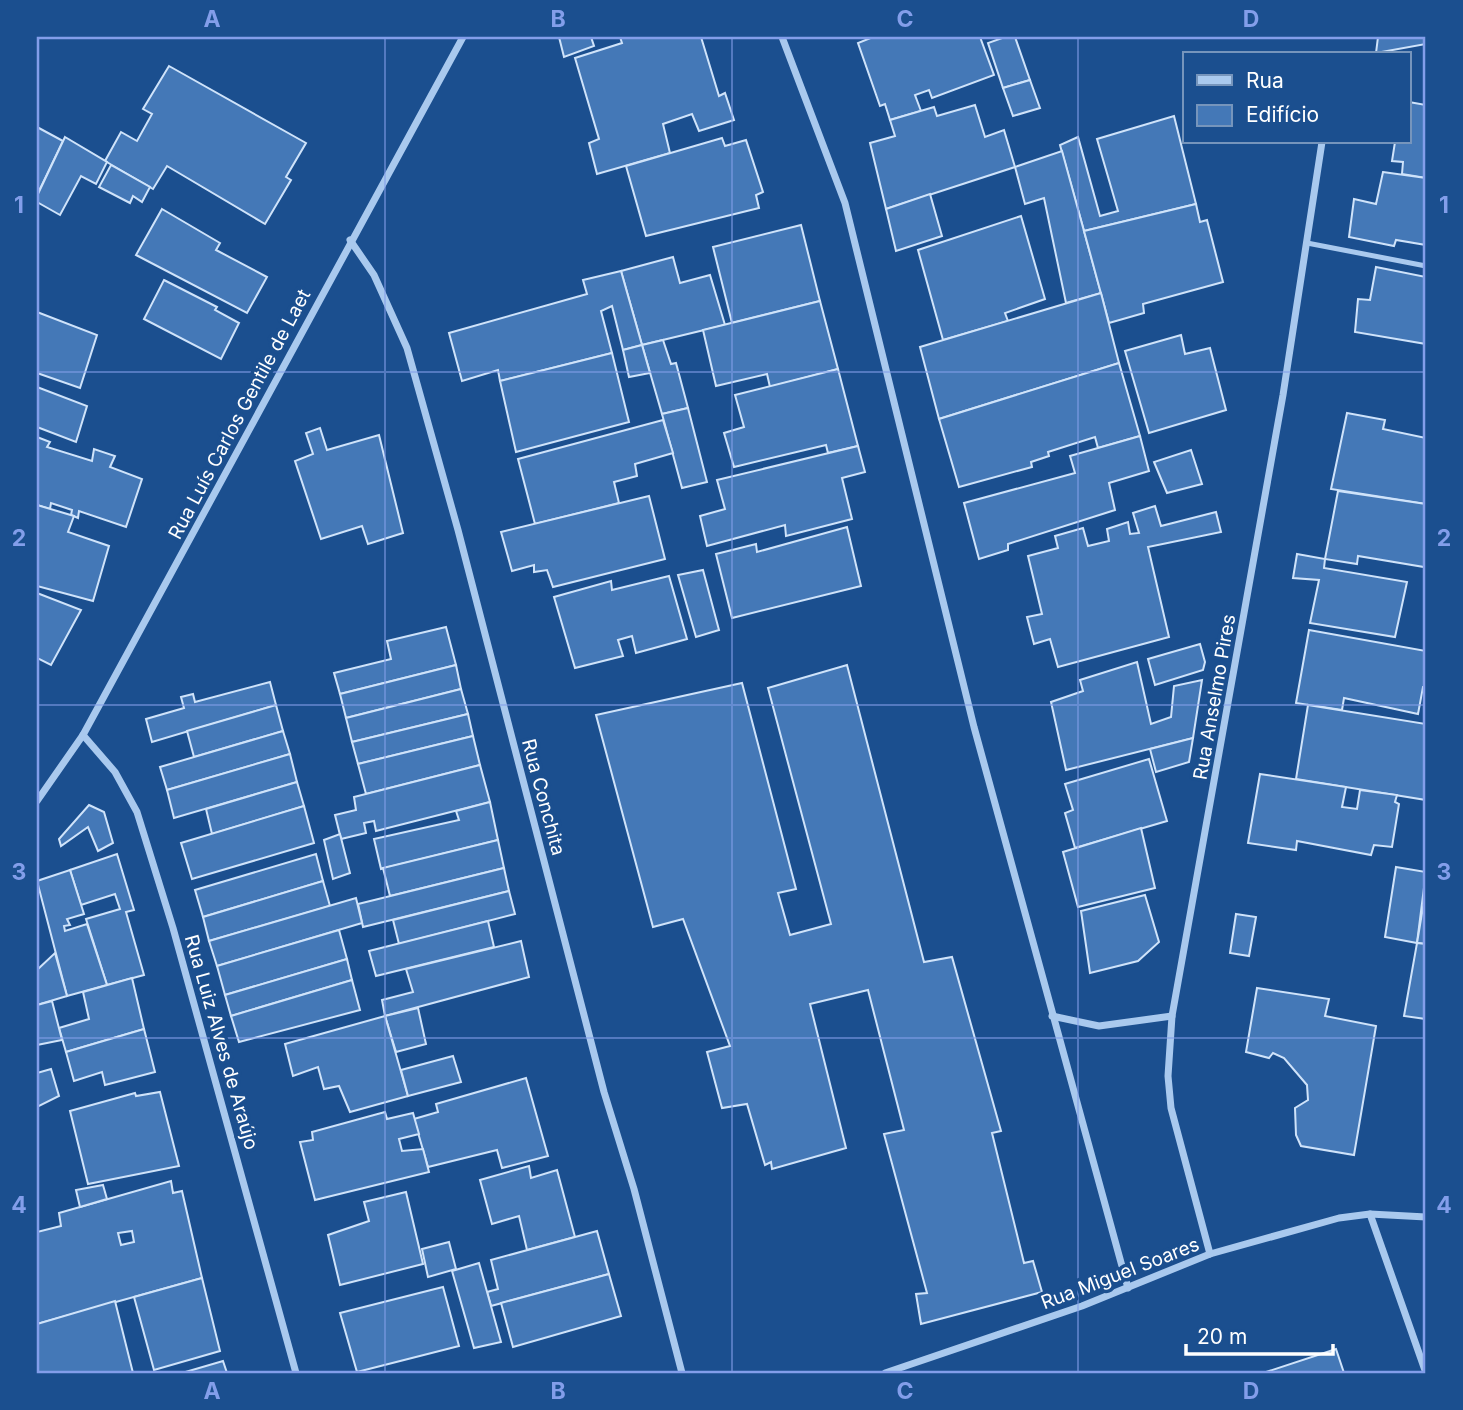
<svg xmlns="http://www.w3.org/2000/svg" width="1463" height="1410" viewBox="0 0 1463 1410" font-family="Inter,sans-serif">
	<rect width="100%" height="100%" fill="#1b4f8f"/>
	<!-- building -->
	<g fill="#4478b7" stroke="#cfe3fa" stroke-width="2" fill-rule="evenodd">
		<polygon points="559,37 591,37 594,46 564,57"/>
		<polygon points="620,37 701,37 719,96 725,93 734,120 699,131 692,114 663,124 670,153 597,174 589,143 599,139 575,58 622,43"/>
		<polygon points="873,37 980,37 994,75 932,98 929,90 915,95 921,111 890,120 885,104 880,106 858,43"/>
		<polygon points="1005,37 1015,37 1030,80 1003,88 988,43"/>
		<polygon points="1378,37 1426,37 1426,44 1376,53"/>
		<polygon points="169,66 306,143 286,177 291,180 265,224 167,166 153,189 105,161 121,132 137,141 152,114 143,109"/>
		<polygon points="1030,80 1040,108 1013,116 1003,88"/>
		<polygon points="1409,102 1426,105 1426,178 1402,174 1403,162 1392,161 1395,142 1409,142"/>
		<polygon points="975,105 985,137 1004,130 1015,167 886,209 870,143 895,136 890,120 934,107 937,116"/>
		<polygon points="1174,116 1196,204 1084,231 1060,145 1078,137 1100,216 1118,211 1097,139"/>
		<polygon points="37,127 63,141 40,189 37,188"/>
		<polygon points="65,137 107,162 96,184 81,176 60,215 37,202 37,196"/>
		<polygon points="722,138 725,146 746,140 763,192 756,195 759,208 646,236 626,166"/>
		<polygon points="1062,151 1101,293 1066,303 1044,198 1025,204 1015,167"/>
		<polygon points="111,165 150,187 142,202 133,196 130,203 99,187"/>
		<polygon points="1383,172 1426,178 1426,245 1396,240 1394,246 1349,237 1354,199 1376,204"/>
		<polygon points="930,194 942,236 896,251 886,209"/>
		<polygon points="1196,204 1200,222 1207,220 1223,282 1143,304 1144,313 1109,323 1084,231"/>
		<polygon points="162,209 220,243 216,250 267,277 247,313 136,255"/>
		<polygon points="1021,216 1045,299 1005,313 1008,321 943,340 918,250"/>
		<polygon points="801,225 820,301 732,323 713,247"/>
		<polygon points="673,257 680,283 710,275 725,325 642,345 621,271"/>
		<polygon points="1376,267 1426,277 1426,344 1355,332 1358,299 1370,300"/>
		<polygon points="621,271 642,345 623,350 612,306 601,311 612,353 500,381 498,370 462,381 449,333 587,294 583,280"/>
		<polygon points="164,280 217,307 215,310 239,323 221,359 144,319"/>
		<polygon points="1101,293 1119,363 939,419 920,347"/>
		<polygon points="820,301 838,369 770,387 767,374 716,386 703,330"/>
		<polygon points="37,312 97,335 80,388 37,373"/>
		<polygon points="1181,335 1185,354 1210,348 1226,410 1149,433 1125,351"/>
		<polygon points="663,340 671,364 676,363 688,408 662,414 642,345"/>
		<polygon points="642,345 650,373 629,377 623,350"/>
		<polygon points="612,353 629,422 516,452 500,381"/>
		<polygon points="1119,363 1140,436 1098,448 1095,437 1048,452 1049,456 1031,462 1032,467 959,487 939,419"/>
		<polygon points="838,369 858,446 828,453 826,445 734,467 724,433 744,427 735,395"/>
		<polygon points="37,387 87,406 76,442 37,427"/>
		<polygon points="688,408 707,482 682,488 662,414"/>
		<polygon points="1347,413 1385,420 1383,429 1426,438 1426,504 1331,489"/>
		<polygon points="663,420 673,453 635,464 637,476 614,482 619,503 535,524 518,459"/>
		<polygon points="320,428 327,450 379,435 403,533 368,544 362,526 321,539 295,461 313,454 306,433"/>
		<polygon points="1140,436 1149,471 1109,483 1115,510 1008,544 1008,550 979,559 964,503 1075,473 1070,456"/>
		<polygon points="37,437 50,442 47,447 92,461 94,449 115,456 110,467 142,479 126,527 79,511 78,518 71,515 72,510 51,503 50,509 37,505"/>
		<polygon points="858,446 865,472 842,478 852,519 786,536 785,525 707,546 700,516 725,509 717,480"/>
		<polygon points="1191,450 1202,484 1167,493 1154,462"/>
		<polygon points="1338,491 1426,504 1424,567 1358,556 1357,564 1325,559"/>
		<polygon points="649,496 665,559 553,587 547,570 534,572 534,565 512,571 501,532"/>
		<polygon points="37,505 74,516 68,532 109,546 93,601 37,586"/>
		<polygon points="1155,506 1161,526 1216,512 1221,532 1148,547 1169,637 1058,667 1050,639 1034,644 1027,617 1042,614 1028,556 1058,548 1055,536 1083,528 1088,546 1109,541 1107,529 1128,522 1130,534 1139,533 1133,513"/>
		<polygon points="847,527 861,586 732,618 716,554 756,544 757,552"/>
		<polygon points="1297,554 1325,559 1324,568 1407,582 1395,637 1310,623 1319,580 1293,578"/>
		<polygon points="703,570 719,630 696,637 678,575"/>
		<polygon points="669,576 687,639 636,653 632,636 618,640 623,656 575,668 554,597 611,581 612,590"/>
		<polygon points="37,593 81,610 51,665 37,658"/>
		<polygon points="446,627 456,665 340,694 334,673 391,659 387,641"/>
		<polygon points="1309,630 1426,651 1426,687 1423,687 1418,714 1344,698 1342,710 1296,703"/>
		<polygon points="1200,644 1205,662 1203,670 1155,685 1148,659"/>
		<polygon points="1137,662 1151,724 1171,717 1174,686 1202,680 1193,738 1066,770 1051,702 1083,691 1080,680"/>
		<polygon points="456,665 461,689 346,718 340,694"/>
		<polygon points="847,665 924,962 952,957 1001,1131 992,1133 1024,1263 1033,1261 1042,1292 921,1324 916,1294 927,1293 884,1134 904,1130 868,990 810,1004 846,1148 772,1169 771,1162 765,1165 747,1104 722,1108 707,1052 730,1046 683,919 653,927 596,715 742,683 796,889 778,893 790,935 831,924 768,688"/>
		<polygon points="270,682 276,705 152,742 146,719 184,708 181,697 193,694 195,702"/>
		<polygon points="461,689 468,714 352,742 346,718"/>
		<polygon points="276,705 283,731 194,757 187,731"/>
		<polygon points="1308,705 1426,724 1426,800 1296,779"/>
		<polygon points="468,714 473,736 358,764 352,742"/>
		<polygon points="283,731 290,754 167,790 160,767"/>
		<polygon points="473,736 480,765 366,794 358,764"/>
		<polygon points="1193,738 1189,762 1156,772 1150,749"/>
		<polygon points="290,754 297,782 174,818 167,790"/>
		<polygon points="1149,759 1167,821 1075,848 1065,813 1073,810 1065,784"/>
		<polygon points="480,765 490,802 376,831 374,821 364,823 366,833 341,839 335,815 356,810 354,797"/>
		<polygon points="1260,774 1346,787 1342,807 1357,809 1360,790 1397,795 1395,802 1399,804 1392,847 1374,845 1371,855 1297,841 1296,850 1248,843"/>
		<polygon points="297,782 304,806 212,834 206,809"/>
		<polygon points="490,802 498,840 381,869 374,839 459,820 456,811"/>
		<polygon points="89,805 104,812 113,843 98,851 88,827 61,846 59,839"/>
		<polygon points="304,806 314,843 192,879 181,843"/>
		<polygon points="1141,828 1155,888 1078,907 1063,852"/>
		<polygon points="340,834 350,873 333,879 324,840"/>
		<polygon points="498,840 504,868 390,896 383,868"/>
		<polygon points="117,854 134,910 126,912 144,975 107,985 86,919 120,909 115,894 81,905 70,870"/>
		<polygon points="316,854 323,881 203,917 195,890"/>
		<polygon points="1396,867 1426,872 1417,943 1385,937"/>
		<polygon points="504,868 509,891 363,927 358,904"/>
		<polygon points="70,870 84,914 67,919 70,925 64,926 65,931 87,924 107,985 67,996 37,881"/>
		<polygon points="323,881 330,906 209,941 203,917"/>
		<polygon points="1426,889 1426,944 1417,943"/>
		<polygon points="509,891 515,914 399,944 393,920"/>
		<polygon points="1145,895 1159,942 1138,961 1090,973 1081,911"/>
		<polygon points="356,898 362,923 217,966 209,941"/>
		<polygon points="1236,914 1256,917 1249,956 1230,953"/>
		<polygon points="488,921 494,947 376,976 369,951"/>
		<polygon points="339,930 347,959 225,995 217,966"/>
		<polygon points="521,941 529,977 385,1016 382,1000 413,992 406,969"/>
		<polygon points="1417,943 1426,944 1426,1019 1404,1016"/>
		<polygon points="55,953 67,996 37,1005 37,970"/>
		<polygon points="347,959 352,980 231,1016 225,995"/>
		<polygon points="132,978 144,1029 66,1052 59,1028 89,1019 83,992"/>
		<polygon points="352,980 360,1010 239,1042 231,1016"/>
		<polygon points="1257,988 1329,999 1325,1016 1376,1026 1354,1155 1301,1146 1296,1135 1295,1108 1308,1100 1307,1085 1284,1058 1273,1053 1269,1058 1246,1052"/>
		<polygon points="52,1001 62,1040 37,1045 37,1005"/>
		<polygon points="418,1008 426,1044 396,1052 385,1016"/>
		<polygon points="385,1016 408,1096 350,1112 339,1086 324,1089 318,1067 293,1076 285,1044"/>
		<polygon points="144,1029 155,1072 105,1085 102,1072 74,1081 66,1052"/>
		<polygon points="453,1056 461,1082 408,1096 401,1070"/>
		<polygon points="51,1069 59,1096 37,1107 37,1073"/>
		<polygon points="526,1078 548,1156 502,1168 497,1150 428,1167 414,1119 438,1112 436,1104"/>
		<polygon points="160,1092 179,1166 88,1184 70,1111 135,1093 136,1096"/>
		<polygon points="385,1112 387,1119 413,1113 419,1134 399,1139 402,1151 423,1149 429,1172 315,1200 300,1142 313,1140 312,1132"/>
		<polygon points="529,1166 531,1178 557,1170 575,1237 527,1250 519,1216 492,1224 480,1180"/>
		<path d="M171 1181 173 1193 182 1191 202 1278 37 1324V1232L61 1226 59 1213ZM132 1231 134 1242 121 1245 118 1233Z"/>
		<polygon points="103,1185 107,1199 80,1207 76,1190"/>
		<polygon points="406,1192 423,1264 340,1285 328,1235 369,1221 364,1202"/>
		<polygon points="597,1231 609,1274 491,1306 487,1292 498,1289 491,1260"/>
		<polygon points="449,1242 456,1269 428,1277 422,1249"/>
		<polygon points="479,1263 501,1342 474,1348 452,1271"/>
		<polygon points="609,1274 621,1316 513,1347 501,1303"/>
		<polygon points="202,1278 220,1351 154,1370 134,1297"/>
		<polygon points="443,1287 459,1346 357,1372 340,1313"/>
		<polygon points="115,1301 133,1373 37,1373 37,1324"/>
		<polygon points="1336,1349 1344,1373 1263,1373"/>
		<polygon points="223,1361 227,1373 182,1373"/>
	</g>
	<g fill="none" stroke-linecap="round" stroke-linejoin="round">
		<!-- service -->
		<polyline stroke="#a9c9ee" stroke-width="5" points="1307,243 1426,266"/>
		<!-- minor -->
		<g stroke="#a9c9ee" stroke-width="7">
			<polyline points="782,37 845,203 974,727 1128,1288"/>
			<polyline points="350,240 374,275 407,348 458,530 604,1092 634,1189 682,1373"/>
			<polyline points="83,735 115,772 137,812 173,928 296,1373"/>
			<polyline points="37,801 83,735 463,37"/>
			<polyline points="1052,1016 1099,1026 1172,1016"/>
			<polyline points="1370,1214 1426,1373"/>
			<polyline points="1210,1254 1171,1108 1168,1076 1172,1016 1283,395 1322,142"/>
			<polyline points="885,1373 1082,1306 1210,1254 1339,1218 1370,1214 1426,1217"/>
		</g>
	</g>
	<!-- grid -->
	<path fill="none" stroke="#839eea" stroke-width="2" stroke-opacity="0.55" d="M385 37V1373M732 37V1373M1078 37V1373M37 372H1426M37 705H1426M37 1038H1426"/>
	<g text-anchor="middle" stroke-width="7" stroke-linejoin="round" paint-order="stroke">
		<!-- street labels -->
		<g font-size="19" fill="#fff" stroke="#1b4f8f">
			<text transform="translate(239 414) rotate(-62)" y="7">Rua Luís Carlos Gentile de Laet</text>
			<text transform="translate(1214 697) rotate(-80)" y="7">Rua Anselmo Pires</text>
			<text transform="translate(544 797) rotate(75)" y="7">Rua Conchita</text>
			<text transform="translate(222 1042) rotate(74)" y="7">Rua Luiz Alves de Araújo</text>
			<text transform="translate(1120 1273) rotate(-21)" y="7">Rua Miguel Soares</text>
		</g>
	</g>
	<!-- border -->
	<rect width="1463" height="1410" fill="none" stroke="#1b4f8f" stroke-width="77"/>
	<!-- legend -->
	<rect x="1183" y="52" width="228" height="91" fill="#1b4f8f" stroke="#7695bc" stroke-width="2"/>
	<rect x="1197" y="75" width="35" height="10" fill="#a9c9ee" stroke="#7695bc" stroke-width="2"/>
	<text x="1246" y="88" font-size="21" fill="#ffffff">Rua</text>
	<rect x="1197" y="105" width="35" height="21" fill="#4478b7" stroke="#7695bc" stroke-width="2"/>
	<text x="1246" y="122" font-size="21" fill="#ffffff">Edifício</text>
	<!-- scale -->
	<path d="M1186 1344v10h147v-10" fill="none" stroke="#ffffff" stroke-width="3.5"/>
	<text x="1197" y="1344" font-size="21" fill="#ffffff" stroke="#1b4f8f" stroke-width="5" paint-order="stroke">20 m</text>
	<rect x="38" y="38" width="1386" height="1334" fill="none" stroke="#839eea" stroke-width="2.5"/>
	<g font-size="23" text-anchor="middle" font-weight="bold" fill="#839eea">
		<text x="212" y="27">A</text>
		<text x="558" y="27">B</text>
		<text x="905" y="27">C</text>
		<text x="1251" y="27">D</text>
		<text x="19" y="213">1</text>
		<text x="1444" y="213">1</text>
		<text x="19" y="546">2</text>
		<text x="1444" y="546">2</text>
		<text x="19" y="880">3</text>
		<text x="1444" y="880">3</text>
		<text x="19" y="1213">4</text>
		<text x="1444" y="1213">4</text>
		<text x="212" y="1399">A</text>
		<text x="558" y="1399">B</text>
		<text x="905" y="1399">C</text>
		<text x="1251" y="1399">D</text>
	</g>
</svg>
